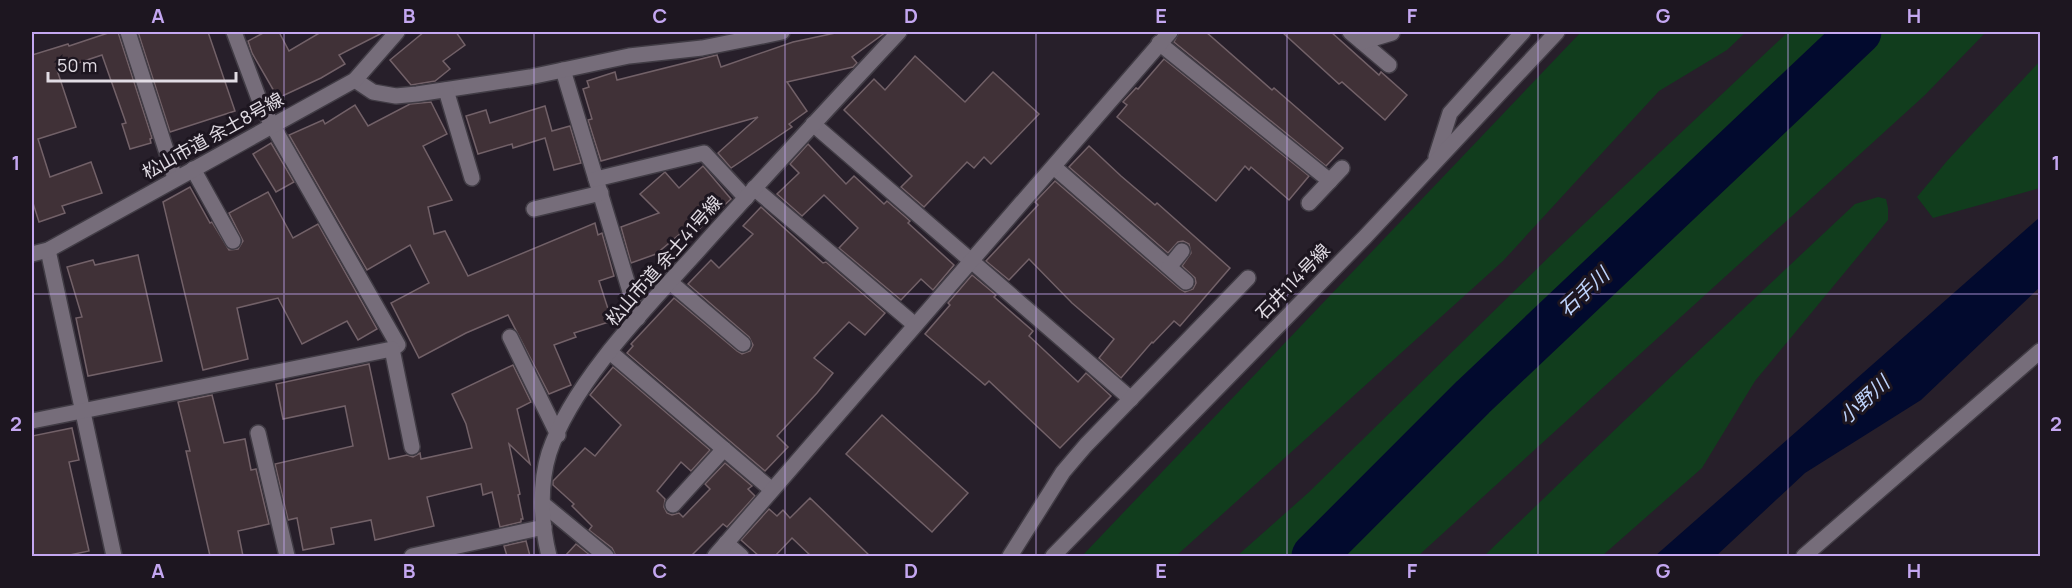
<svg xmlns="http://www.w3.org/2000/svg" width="2072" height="588" viewBox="0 0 2072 588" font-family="Manrope,'Noto Sans JP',sans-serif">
	<rect width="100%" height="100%" fill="#271f2a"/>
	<!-- green -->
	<g fill="#113d1d">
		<polygon points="1581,32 1746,32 1727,50 1659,91 1503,261 1176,556 1082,556"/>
		<polygon points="1788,32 1986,32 1925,95 1418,556 1237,556 1308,493 1551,255"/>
		<polygon points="2040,61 2040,188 1933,218 1917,197 1947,161"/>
		<polygon points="1878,197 1886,199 1888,208 1888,220 1755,381 1702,468 1602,556 1484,556 1626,419 1855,204"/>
	</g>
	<!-- water -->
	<polygon fill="#020a2e" points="2040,217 2040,287 1921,400 1805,473 1716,556 1655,556"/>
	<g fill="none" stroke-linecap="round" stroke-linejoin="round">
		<!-- river -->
		<polyline stroke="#020a2e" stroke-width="45" points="1314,556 1473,397 1859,32"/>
	</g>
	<!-- building -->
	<g fill="#403137" stroke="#726168" stroke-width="1.5">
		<polygon points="111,32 118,32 152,138 150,139 151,143 130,149 122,124 126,123 102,55 57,70 76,127 38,139 50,177 91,162 102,193 62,206 65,213 39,222 32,200 32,55 68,44 69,46"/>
		<polygon points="138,32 208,32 235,111 170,132"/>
		<polygon points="265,32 279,32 289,51 321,32 384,32 339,55 345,64 321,78 278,98 252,53 248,41"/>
		<polygon points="424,32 456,32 465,45 443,61 450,69 435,81 411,85 390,60"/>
		<polygon points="840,32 886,32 852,57 857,63 853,67 787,82 807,111 789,124 792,127 731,168 718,153 758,117 601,161 588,120 592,119 583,89 589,87 587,81 615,72 617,80 717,55 721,67 793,42"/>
		<polygon points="1179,32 1206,32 1272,90 1274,88 1343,148 1326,166 1174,42"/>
		<polygon points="1282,32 1331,32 1379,75 1381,72 1407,95 1385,120 1342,82 1339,84"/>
		<polygon points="915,56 965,102 993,72 1039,114 991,164 984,157 974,168 967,162 924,207 901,187 912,176 844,110 874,79 885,90"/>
		<polygon points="1164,59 1309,176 1289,200 1251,167 1249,170 1245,166 1216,201 1117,117 1127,105 1123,102 1136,88 1138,89"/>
		<polygon points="431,102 447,134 423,146 452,200 428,207 434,234 445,231 468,276 595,223 598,235 602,233 614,276 599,281 612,321 574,333 576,337 554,345 571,385 549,394 508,315 466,333 419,358 391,303 429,283 410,245 367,270 289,135 323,120 325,124 355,105 368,126 410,104"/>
		<polygon points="545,106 552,131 570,126 581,163 554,170 545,138 513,148 512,144 478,154 466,116 486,110 490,123"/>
		<polygon points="271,143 294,182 276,192 253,154"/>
		<polygon points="808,144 846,184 854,176 884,204 887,201 910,221 908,223 954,265 933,290 921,279 901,300 839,248 858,228 824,195 802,216 777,194 799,173 790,164"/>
		<polygon points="1089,146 1121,176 1155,205 1157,203 1230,268 1180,326 1174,321 1153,343 1152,342 1121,378 1099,358 1114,339 1072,303 1029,259 1009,280 986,261 1038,205 1035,202 1055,181 1180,289 1185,292 1193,289 1196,283 1195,278 1182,266 1191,253 1189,244 1183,241 1178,242 1168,253 1069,167"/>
		<polygon points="703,166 731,199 693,235 687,228 656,254 631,263 621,227 659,213 640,194 665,172 679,188"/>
		<polygon points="190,187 210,223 212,222 229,250 238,249 243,241 229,213 268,192 293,238 318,224 377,329 358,340 347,321 302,344 278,298 237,308 248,359 203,370 163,202"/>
		<polygon points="761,207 823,263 826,262 885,313 865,335 849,322 814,358 833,373 817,393 777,436 788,447 765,471 627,353 633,346 631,344 674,298 737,351 742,354 750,351 753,345 749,337 688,284 711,260 719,268 753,234 743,226"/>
		<polygon points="138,255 162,361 88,376 76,318 82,317 67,267 93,260 95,265"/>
		<polygon points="972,275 996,295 994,297 1033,331 1029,336 1078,382 1086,373 1111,396 1060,448 989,381 985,385 925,334 950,305 948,303"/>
		<polygon points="369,364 389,459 407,455 413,457 420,453 421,459 472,448 466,424 452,394 513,365 531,402 517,409 530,464 509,444 520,494 518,495 523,519 521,519 521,522 500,527 492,492 483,495 481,484 427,497 434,526 375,540 371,520 331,528 334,544 303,550 297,518 288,520 275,464 353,446 345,406 283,419 276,384"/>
		<polygon points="613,367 710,450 691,471 681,462 657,491 665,499 664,507 667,513 672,515 679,513 683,517 710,489 705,484 725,463 752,486 748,489 755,496 727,527 723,524 691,556 616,556 612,548 589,530 592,526 572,506 574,504 553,485 553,481 585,448 595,456 621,425 590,395"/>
		<polygon points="212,395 224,443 245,439 251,470 256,469 269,524 238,531 243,556 210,556 186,451 190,451 178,402"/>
		<polygon points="882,415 968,493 932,532 846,454"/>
		<polygon points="72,428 79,460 69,462 89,551 65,556 32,556 32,436"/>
		<polygon points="810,498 870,556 811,556 792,538 775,556 759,556 741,540 769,509 777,516 783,510 790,518"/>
		<polygon points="526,541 530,556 507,556 504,546"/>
		<polygon points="576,544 591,556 565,556"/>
	</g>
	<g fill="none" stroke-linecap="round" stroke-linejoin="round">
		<defs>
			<g id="minor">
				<polyline points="128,32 175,178"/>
				<polyline points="234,32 262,107 398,345 392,349"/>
				<polyline points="1350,32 1389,65"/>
				<polyline points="1362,42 1392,33"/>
				<polyline points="1159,43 1330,181"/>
				<polyline points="563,70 638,318"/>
				<polyline points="355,80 373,92 396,96 417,94 530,77 629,56 702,48 782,32"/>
				<polyline points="446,90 472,178"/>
				<polyline points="813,124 1131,399"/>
				<polyline points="1436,157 1450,113 1523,32"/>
				<polyline points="1054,167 1186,282"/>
				<polyline points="193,169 233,241"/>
				<polyline points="596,179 704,153 746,198"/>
				<polyline points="754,188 915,325"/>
				<polyline points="1309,203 1342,168"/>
				<polyline points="534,209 601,193"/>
				<polyline points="48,250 114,556"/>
				<polyline points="32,254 48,250 355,80 397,32"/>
				<polyline points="1169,267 1182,251"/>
				<polyline points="670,282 743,344"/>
				<polyline points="510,337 558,435"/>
				<polyline points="610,352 772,490"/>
				<polyline points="32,421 392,349 412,447"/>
				<polyline points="258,433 287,556"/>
				<polyline points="543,504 606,556"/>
				<polyline points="673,505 724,449"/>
				<polyline points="726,543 741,556"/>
				<polyline points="412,556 544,527"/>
				<path d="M549 556C541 524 539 485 549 453 572 383 647 307 696 253 763 178 831 105 899 32"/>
				<polyline points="715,556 1170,32"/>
				<polyline points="1010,556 1063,472 1086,445 1248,278"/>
				<polyline points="1053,556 1365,237 1557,32"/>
				<polyline points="1804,556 2040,351"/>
			</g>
		</defs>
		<!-- minor casing -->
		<use href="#minor" stroke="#413c45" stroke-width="18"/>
		<!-- minor -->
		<use href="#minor" stroke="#766d7a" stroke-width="15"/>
	</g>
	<!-- grid -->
	<path fill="none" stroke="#c4a7f1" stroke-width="1.5" stroke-opacity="0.55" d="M284 32V556M534 32V556M785 32V556M1036 32V556M1287 32V556M1538 32V556M1788 32V556M32 294H2040"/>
	<g text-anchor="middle" stroke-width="6" stroke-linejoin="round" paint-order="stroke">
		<!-- street labels -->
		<g font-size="18" fill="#e1dce4" stroke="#1d1620">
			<text transform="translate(213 136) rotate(-29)" y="6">松山市道 余土8号線</text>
			<text transform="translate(664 261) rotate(-49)" y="6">松山市道 余土41号線</text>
			<text transform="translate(1293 282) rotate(-46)" y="6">石井114号線</text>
		</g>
		<!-- water labels -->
		<g font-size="20" font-style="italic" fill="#bfd4fd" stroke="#1d1620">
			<text transform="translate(1584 292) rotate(-43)" y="7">石手川</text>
			<text transform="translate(1864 400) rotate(-42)" y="7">小野川</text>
		</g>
	</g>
	<!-- border -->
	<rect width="2072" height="588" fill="none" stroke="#1d1620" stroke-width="66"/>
	<!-- scale -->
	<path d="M48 72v9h188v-9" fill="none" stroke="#e1dce4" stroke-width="3"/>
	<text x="57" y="72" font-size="18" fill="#e1dce4" stroke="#1d1620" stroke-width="4.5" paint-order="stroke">50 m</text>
	<rect x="33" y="33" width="2006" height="522" fill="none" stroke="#c4a7f1" stroke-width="2"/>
	<g font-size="20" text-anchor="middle" font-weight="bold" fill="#c4a7f1">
		<text x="158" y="23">A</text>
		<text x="409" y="23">B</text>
		<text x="660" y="23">C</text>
		<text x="911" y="23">D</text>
		<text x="1161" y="23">E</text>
		<text x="1412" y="23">F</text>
		<text x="1663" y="23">G</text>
		<text x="1914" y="23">H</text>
		<text x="16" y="170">1</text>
		<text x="2056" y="170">1</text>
		<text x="16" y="431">2</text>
		<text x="2056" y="431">2</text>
		<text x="158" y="578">A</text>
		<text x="409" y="578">B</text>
		<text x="660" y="578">C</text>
		<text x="911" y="578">D</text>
		<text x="1161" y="578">E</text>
		<text x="1412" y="578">F</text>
		<text x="1663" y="578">G</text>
		<text x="1914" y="578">H</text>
	</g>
</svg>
